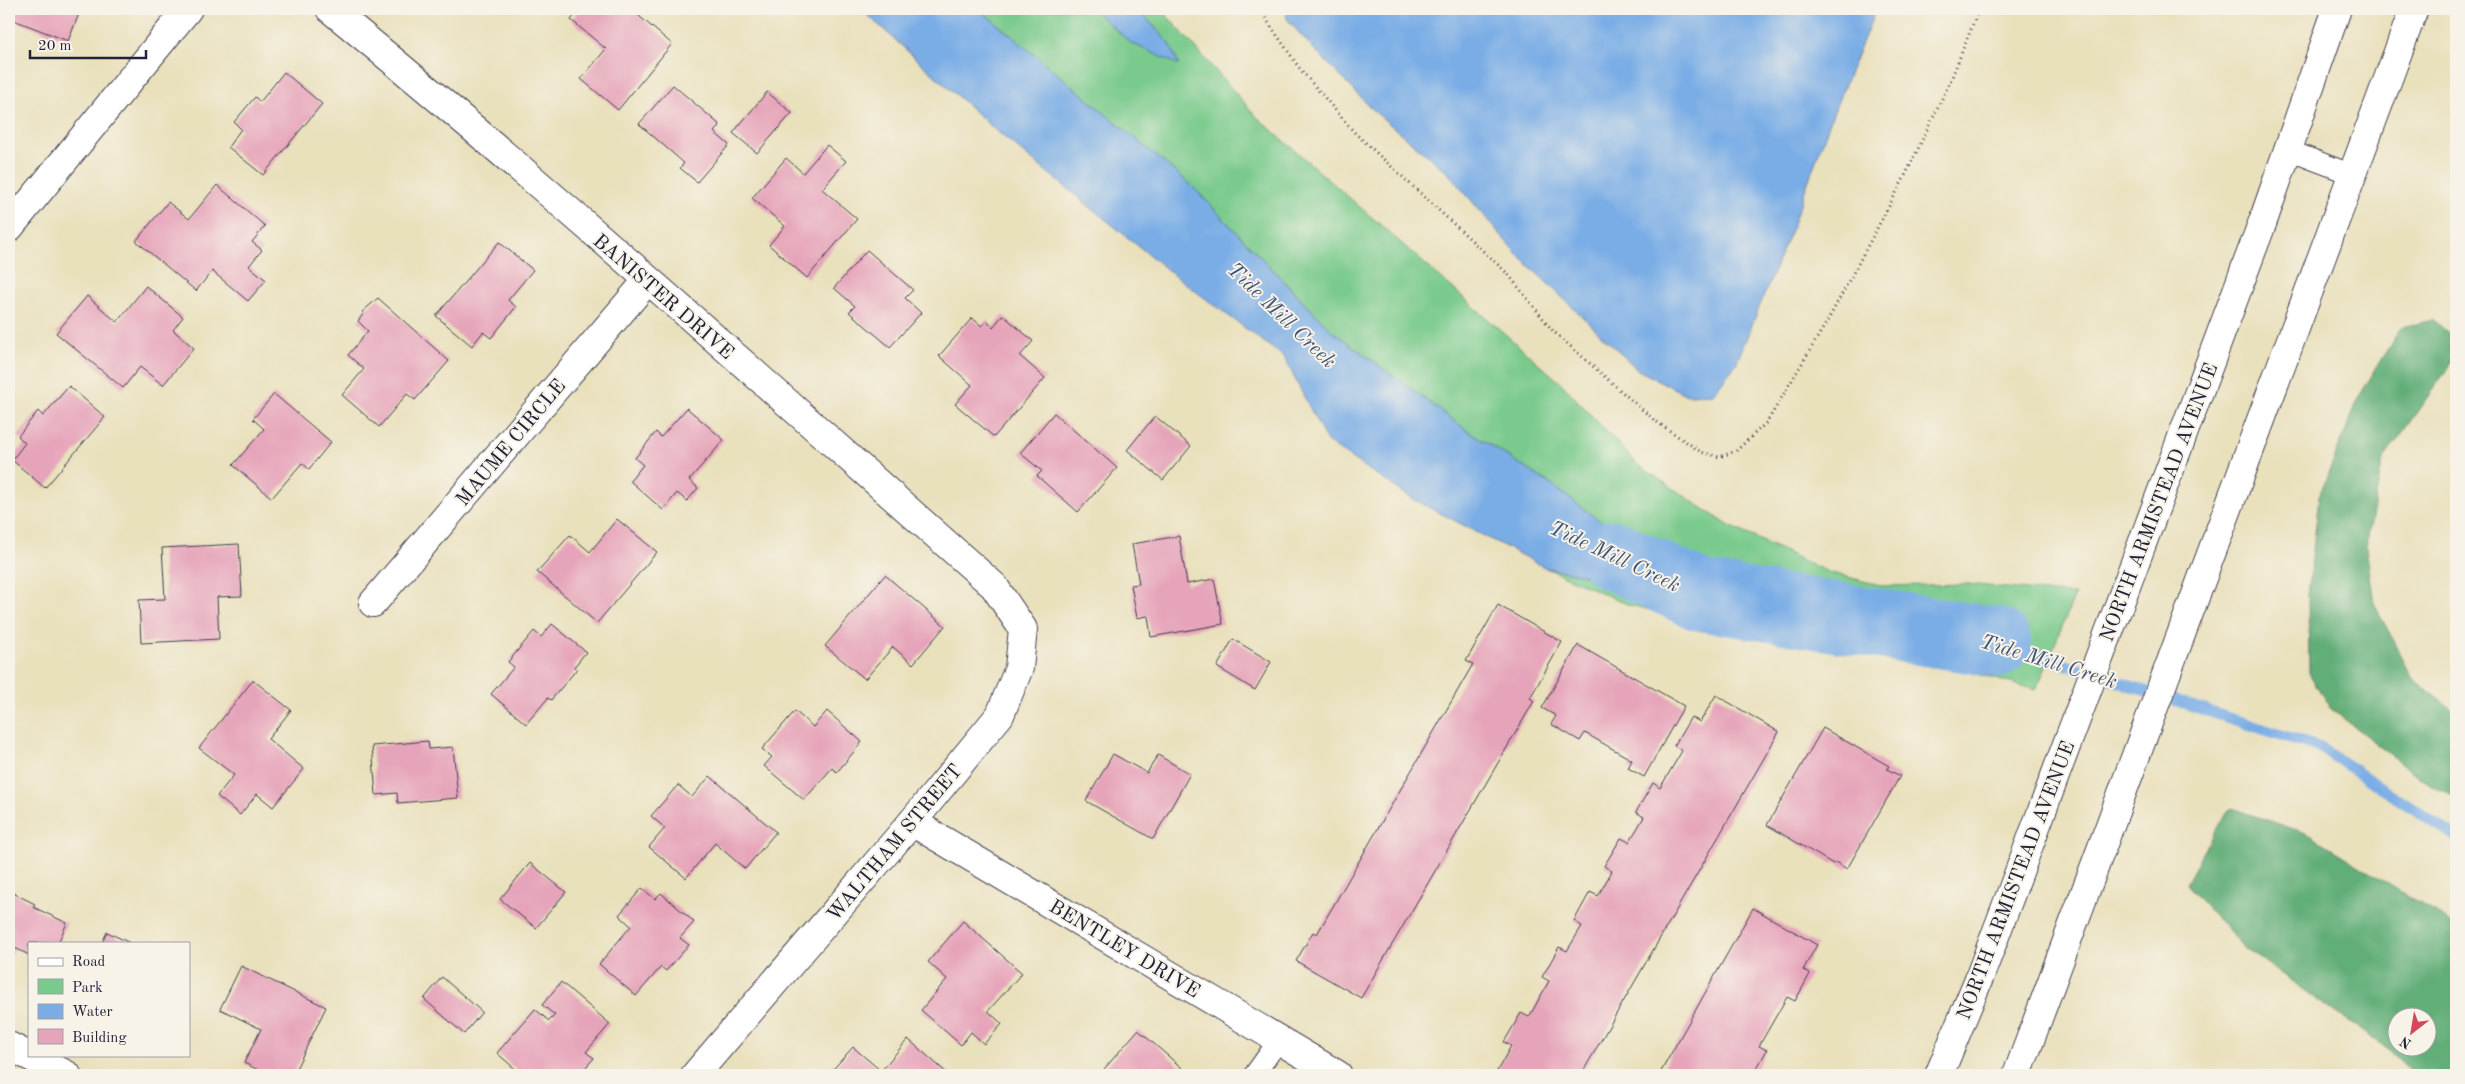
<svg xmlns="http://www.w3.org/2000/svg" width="2465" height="1084" viewBox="0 0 2465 1084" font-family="'Old Standard TT',serif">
	<rect width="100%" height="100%" fill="#f7f3e8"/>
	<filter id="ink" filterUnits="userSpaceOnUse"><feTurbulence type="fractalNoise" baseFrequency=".02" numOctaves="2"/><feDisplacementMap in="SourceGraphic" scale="10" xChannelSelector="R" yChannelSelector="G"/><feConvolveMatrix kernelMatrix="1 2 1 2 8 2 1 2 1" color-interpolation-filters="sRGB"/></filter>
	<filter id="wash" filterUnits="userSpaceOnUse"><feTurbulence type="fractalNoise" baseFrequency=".0096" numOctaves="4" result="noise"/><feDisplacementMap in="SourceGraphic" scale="20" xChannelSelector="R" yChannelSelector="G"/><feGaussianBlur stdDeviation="1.12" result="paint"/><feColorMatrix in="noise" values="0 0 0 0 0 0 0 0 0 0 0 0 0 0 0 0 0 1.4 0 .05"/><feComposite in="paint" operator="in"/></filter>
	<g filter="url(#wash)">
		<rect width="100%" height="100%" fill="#e9e0bc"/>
		<!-- green -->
		<polygon fill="#79ca8c" stroke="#4e7664" points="979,9 1092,9 1131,43 1178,64 1170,44 1138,9 1161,9 1257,117 1561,383 1638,465 1728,525 1828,572 1883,586 1968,584 2075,595 2036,690 1915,657 1751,633 1629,605 1546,568 1699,596 1549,483 1465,429 1332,331 1191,185"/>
		<!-- forest -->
		<g fill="#62ae78" stroke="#42685a" fill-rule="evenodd">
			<polygon points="2434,320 2456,340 2456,349 2448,368 2383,460 2366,547 2374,603 2414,681 2456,712 2456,798 2423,780 2330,708 2309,673 2308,595 2319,496 2360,395 2401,327"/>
			<path d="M2231 808 2306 833 2456 926V1075H2415L2389 1050 2242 946 2186 884 2215 830ZM2398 1016H2428V1046H2398Z"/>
		</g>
		<!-- water -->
		<g fill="#7aade6" stroke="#4e6890">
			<polygon points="861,9 979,9 1191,185 1332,331 1465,429 1549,483 1701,596 1546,568 1413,499 1327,442 1284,357 1174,275 994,129"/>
			<polygon points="1092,9 1138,9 1170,44 1179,65 1131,43"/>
			<polygon points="1286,9 1876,9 1832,116 1790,232 1736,364 1713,394 1687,395 1638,370 1517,254 1448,173 1374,111 1308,43 1287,19"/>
		</g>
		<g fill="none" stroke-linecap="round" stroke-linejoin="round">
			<!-- stream -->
			<polyline stroke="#7aade6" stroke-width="11" points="1996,642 2321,748 2456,837"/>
			<!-- river -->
			<polyline stroke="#7aade6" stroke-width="70" points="1613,555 1701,596 1996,642"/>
		</g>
		<g id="blocks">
			<!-- building -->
			<g fill="#e6a4ba">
				<polygon points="14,9 81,9 68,41 11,19"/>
				<polygon points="580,9 645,9 639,16 672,44 618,110 581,79 606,49 571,20"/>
				<polygon points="284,72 322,104 263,175 228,147 241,129 234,122 255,97 260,102"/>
				<polygon points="673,85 720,125 714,132 729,145 697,182 680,168 684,163 639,124"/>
				<polygon points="767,92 792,113 757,153 733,133"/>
				<polygon points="827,145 846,161 822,189 857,219 807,278 769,245 785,226 752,198 786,158 803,173"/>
				<polygon points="217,185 265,226 252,242 262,250 249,266 266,280 248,301 212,271 196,291 136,241 168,202 189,219"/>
				<polygon points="499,242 533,270 508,300 516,307 491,338 483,332 472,346 436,316"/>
				<polygon points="867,250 913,290 905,298 921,313 890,347 849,312 855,306 834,288"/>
				<polygon points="146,286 183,317 173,330 194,348 163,385 140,367 123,388 56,333 87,296 117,322"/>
				<polygon points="378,298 449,361 415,400 407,394 379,427 342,395 364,369 348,355 368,331 358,321 364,313 362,312"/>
				<polygon points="1003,315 1033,341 1020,356 1045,378 994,437 955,404 972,385 939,356 972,318 982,326 987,320 993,327"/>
				<polygon points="69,386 105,417 45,488 12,460 25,443 18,436 38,411 43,416"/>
				<polygon points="274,394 331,442 309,469 302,463 272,498 233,465 264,429 253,419"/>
				<polygon points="687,408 724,440 689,480 698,488 687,501 677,493 663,510 630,481 643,465 635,458 656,432 661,437"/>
				<polygon points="1054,413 1117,468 1078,512 1037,476 1042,471 1020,453"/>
				<polygon points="1155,416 1191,446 1163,480 1127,450"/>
				<polygon points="617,519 657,552 597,623 537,572 570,535 590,552"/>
				<polygon points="1179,536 1187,584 1214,579 1223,624 1151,637 1148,616 1137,618 1131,585 1139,584 1132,544"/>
				<polygon points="239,544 242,596 217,597 219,639 141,643 139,600 165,599 162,548"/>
				<polygon points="885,575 945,626 913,664 893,647 865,679 825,646"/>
				<polygon points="1498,605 1562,642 1530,698 1534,701 1361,998 1296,961 1313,932 1317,934 1473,664 1466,661"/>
				<polygon points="552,624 586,652 574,667 577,669 551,700 548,698 526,724 491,694 514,667 508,662 534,631 541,637"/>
				<polygon points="1233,639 1271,662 1255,690 1217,667"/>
				<polygon points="1578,645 1684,706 1644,777 1628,768 1632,760 1585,733 1580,741 1551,724 1556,716 1542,708"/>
				<polygon points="253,680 291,710 268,739 304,769 273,807 257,794 240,815 217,796 234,775 199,748"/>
				<polygon points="1716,695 1779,732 1581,1075 1505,1075 1497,1071 1511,1046 1504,1042 1521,1013 1529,1017 1549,981 1542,977 1559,947 1567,951 1582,926 1574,921 1590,892 1598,896 1612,871 1604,866 1621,838 1629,842 1637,829 1644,817 1636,812 1653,783 1660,788 1682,751 1674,746 1691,717 1700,722"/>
				<polygon points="795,711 813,727 827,711 862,742 837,772 832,768 804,800 764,766 772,757 762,749"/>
				<polygon points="1823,728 1889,766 1887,769 1900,776 1847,869 1835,862 1833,864 1767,825"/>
				<polygon points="428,741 429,749 453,747 458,798 398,803 397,793 376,795 372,746"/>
				<polygon points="1113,754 1147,773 1158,755 1190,774 1153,839 1086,801"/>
				<polygon points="710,776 776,832 745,869 715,843 686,878 649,847 665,828 651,816 678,785 692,797"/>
				<polygon points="530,863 566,892 536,928 500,899"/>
				<polygon points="642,888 655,899 661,893 694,922 680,938 689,945 666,971 661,967 636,996 599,964 631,926 619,915"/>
				<polygon points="9,891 35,904 33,907 67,923 58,943 29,943 29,955 15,948 12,955 9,954"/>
				<polygon points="1753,908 1817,945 1803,970 1810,974 1795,1001 1787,997 1759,1046 1767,1050 1753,1075 1659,1075"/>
				<polygon points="963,921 1022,973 988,1011 1002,1024 984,1044 971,1032 961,1045 921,1010 947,979 928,962"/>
				<polygon points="107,932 130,943 102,943"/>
				<polygon points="241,966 326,1007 293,1075 269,1075 244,1063 261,1029 220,1009"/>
				<polygon points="442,977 482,1012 464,1034 424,999"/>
				<polygon points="561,982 610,1024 586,1052 594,1058 579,1075 522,1075 497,1053 535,1009 549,1021 555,1015 542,1005"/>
				<polygon points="1138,1030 1190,1075 1099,1075"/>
				<polygon points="908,1039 947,1073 945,1075 828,1075 853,1047 881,1071"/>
			</g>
		</g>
	</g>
	<g filter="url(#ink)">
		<use href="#blocks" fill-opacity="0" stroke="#403e4e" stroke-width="1"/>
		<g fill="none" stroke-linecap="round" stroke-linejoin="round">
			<defs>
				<g id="service">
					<polyline points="2288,150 2353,175"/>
					<polyline points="1254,1075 1279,1040"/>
				</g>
				<g id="minor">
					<path d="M330 9C557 194 774 392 994 586L1023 629 1019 668 1000 715 912 822 695 1075"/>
					<polyline points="9,228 188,9"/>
					<polyline points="373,603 647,281"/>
					<polyline points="912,822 1338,1075"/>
					<polyline points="9,1046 67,1075"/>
				</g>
				<g id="secondary">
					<polyline points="1939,1075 1980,976 2263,221 2337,9"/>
					<polyline points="2017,1075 2414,9"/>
				</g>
			</defs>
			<!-- service casing -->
			<use href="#service" stroke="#403e4e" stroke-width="22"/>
			<!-- minor casing -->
			<use href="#minor" stroke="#403e4e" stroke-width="30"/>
			<!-- secondary casing -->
			<use href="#secondary" stroke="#403e4e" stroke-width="30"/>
			<!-- path -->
			<polyline stroke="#403e4e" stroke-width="3" stroke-dasharray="1 4" stroke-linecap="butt" points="1262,9 1262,13 1300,69 1355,133 1508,274 1553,331 1654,420 1701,452 1719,457 1736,451 1767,422 1828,320 1904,178 1950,82 1979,9"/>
			<!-- service -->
			<use href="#service" stroke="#fff" stroke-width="20"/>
			<!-- minor -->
			<use href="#minor" stroke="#fff" stroke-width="28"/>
			<!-- secondary -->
			<use href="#secondary" stroke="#fff" stroke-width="28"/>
		</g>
	</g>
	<g text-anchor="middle" stroke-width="4" stroke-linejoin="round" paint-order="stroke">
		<!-- street labels -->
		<g font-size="20" fill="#22223b" stroke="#f7f3e8">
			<text transform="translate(664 296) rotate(41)" y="7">BANISTER DRIVE</text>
			<text transform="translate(510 442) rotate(-50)" y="7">MAUME CIRCLE</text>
			<text transform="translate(2158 502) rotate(-69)" y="7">NORTH ARMISTEAD AVENUE</text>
			<text transform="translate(894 842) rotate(-50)" y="7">WALTHAM STREET</text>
			<text transform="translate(2015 880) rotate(-69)" y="7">NORTH ARMISTEAD AVENUE</text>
			<text transform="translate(1125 948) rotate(31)" y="7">BENTLEY DRIVE</text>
		</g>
		<!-- water labels -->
		<g font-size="21" font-style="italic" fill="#415377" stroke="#f7f3e8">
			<text transform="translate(1282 315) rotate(44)" y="7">Tide Mill Creek</text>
			<text transform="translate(1615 556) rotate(25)" y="7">Tide Mill Creek</text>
			<text transform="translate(2049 661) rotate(17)" y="7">Tide Mill Creek</text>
		</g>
	</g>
	<!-- margin -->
	<rect width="2465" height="1084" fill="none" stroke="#f7f3e8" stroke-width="30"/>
	<!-- legend -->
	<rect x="28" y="942" width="162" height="115" fill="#f7f3e8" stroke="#a29fa3"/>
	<rect x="38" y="958" width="25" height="8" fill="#ffffff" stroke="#a29fa3"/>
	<text x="72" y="966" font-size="15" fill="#22223b">Road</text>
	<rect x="38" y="979" width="25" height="15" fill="#79ca8c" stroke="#a29fa3"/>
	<text x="72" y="992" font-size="15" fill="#22223b">Park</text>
	<rect x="38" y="1004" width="25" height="15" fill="#7aade6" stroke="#a29fa3"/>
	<text x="72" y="1016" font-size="15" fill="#22223b">Water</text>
	<rect x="38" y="1029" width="25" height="15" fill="#e6a4ba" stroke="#a29fa3"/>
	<text x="72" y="1042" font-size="15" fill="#22223b">Building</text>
	<!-- north arrow -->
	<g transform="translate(2412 1032) rotate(211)"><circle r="24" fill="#f7f3e8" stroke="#a29fa3"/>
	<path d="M0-4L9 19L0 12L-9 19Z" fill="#d1495b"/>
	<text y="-8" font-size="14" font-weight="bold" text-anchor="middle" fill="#22223b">N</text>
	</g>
	<!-- scale -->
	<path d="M30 50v8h116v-8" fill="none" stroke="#22223b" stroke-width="2.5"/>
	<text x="38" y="50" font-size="15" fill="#22223b" stroke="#f7f3e8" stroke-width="4" paint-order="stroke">20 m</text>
</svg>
